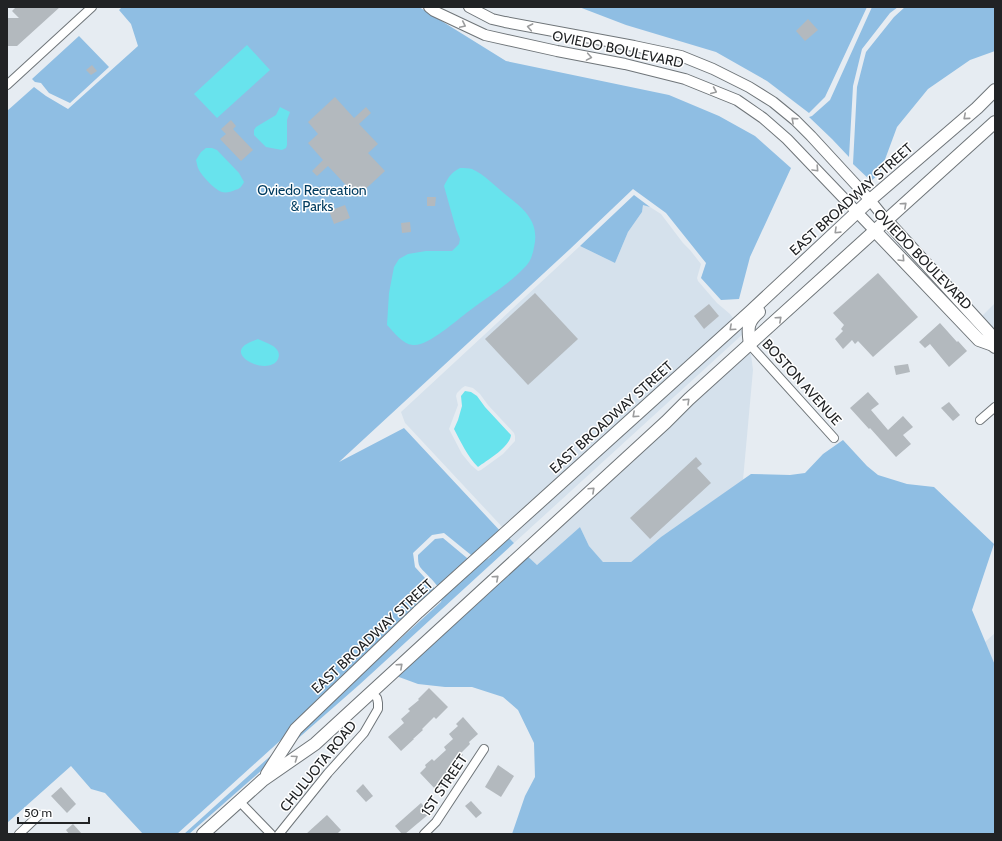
<svg xmlns="http://www.w3.org/2000/svg" width="1002" height="841" viewBox="0 0 1002 841" font-family="Cabin,sans-serif">
	<rect width="100%" height="100%" fill="#e6ecf2"/>
	<!-- built -->
	<g fill="#d5e1ec" fill-rule="evenodd">
		<path d="M643 204 650 207 661 214 683 243 690 250 701 264 697 278 698 281 717 303 730 314 744 333 514 543 507 536 506 531 407 425 405 423 401 412 580 246 615 263 628 232 642 212ZM465 386 473 388 480 394 488 405 514 433 515 436V441L503 454 481 470 478 471 471 465 462 454 449 429 458 405 456 396 457 393 462 388Z"/>
		<polygon points="995,303 995,335 981,317"/>
		<polygon points="745,347 751,354 753,370 743,480 661,537 631,562 603,562 589,546 580,527 537,565 522,551"/>
		<polygon points="995,633 995,665 985,642"/>
	</g>
	<!-- green -->
	<g fill="#8fbee3">
		<polygon points="122,7 419,7 506,61 669,95 719,116 755,136 791,168 750,257 739,299 721,300 701,278 706,263 666,213 633,189 570,249 339,462 404,428 503,534 476,559 444,533 432,535 413,553 415,567 435,589 438,598 177,834 143,834 105,793 91,789 71,766 7,823 7,111 34,87 46,96 68,109 138,46 131,24 119,10"/>
		<polygon points="579,7 867,7 825,97 809,113 767,81 716,52 626,25"/>
		<polygon points="872,7 898,7 890,13 862,49 853,86 849,157 832,139 809,117 812,116 830,100"/>
		<polygon points="905,7 995,7 995,51 970,60 928,89 897,127 880,173 871,181 853,164 857,87 866,52 894,17"/>
		<polygon points="79,36 109,67 70,103 49,93 41,83 35,82 32,79"/>
		<polygon points="634,195 650,207 643,205 642,212 628,232 615,263 580,246"/>
		<polygon points="843,440 867,466 878,475 907,484 934,487 994,544 972,610 995,665 995,834 512,834 525,796 535,777 534,743 518,710 503,697 472,687 445,687 418,684 388,673 522,551 537,565 580,527 589,546 603,562 631,562 661,537 751,474 790,475 805,473 823,454"/>
		<path d="M507 536 514 543 359 685 189 834H184L441 602C446 589 427 576 420 567 418 564 418 559 418 555L435 539 443 538 473 563 477 564 489 558Z"/>
	</g>
	<!-- water -->
	<g fill="#68e3ed">
		<polygon points="247,45 270,70 217,118 194,94"/>
		<polygon points="280,107 290,112 287,120 287,145 286,148 282,150 266,147 254,135 254,130 256,127 276,115"/>
		<path d="M206 148H212L217 150 239 173 244 182C242 186 240 189 235 190 231 192 226 193 222 192 215 190 202 176 199 170 197 167 197 163 196 160L201 152Z"/>
		<path d="M460 168C464 168 469 168 472 169 485 175 495 186 506 195 524 209 540 222 534 247 533 254 530 263 524 268 508 285 487 297 469 311 457 320 427 347 413 345 402 344 394 332 387 325L389 293 394 267 399 259 408 254 426 251H452L459 244 460 239 456 229 444 186C449 176 451 173 460 168Z"/>
		<path d="M258 339C266 343 283 347 278 359 270 375 234 360 242 348 246 343 253 341 258 339Z"/>
		<path d="M465 391 471 392 477 396 485 407 511 435C510 447 488 460 478 467 467 456 461 442 454 429L458 420 462 406 461 396Z"/>
	</g>
	<!-- building -->
	<g fill="#b3b9be">
		<polygon points="16,7 60,7 17,46 7,46 7,18 19,18 12,11"/>
		<polygon points="808,19 818,30 805,41 796,31"/>
		<polygon points="92,65 97,71 91,75 86,70"/>
		<polygon points="335,97 354,118 366,107 371,113 359,124 378,144 368,153 385,171 357,197 328,166 317,176 312,171 323,160 308,143 318,134 308,122"/>
		<polygon points="231,120 236,126 233,129 253,150 241,161 220,139 226,134 221,129"/>
		<polygon points="427,197 436,197 435,206 427,206"/>
		<polygon points="345,205 350,218 334,224 329,211"/>
		<polygon points="410,222 411,232 402,233 401,223"/>
		<polygon points="878,273 918,317 873,357 858,341 855,344 852,340 843,349 835,339 843,331 841,329 844,325 833,313"/>
		<polygon points="535,293 578,339 528,385 485,339"/>
		<polygon points="709,304 719,316 704,329 694,316"/>
		<polygon points="940,323 957,342 958,341 967,351 949,367 930,344 925,348 919,342"/>
		<polygon points="908,364 910,372 896,375 894,366"/>
		<polygon points="868,392 879,404 871,410 888,430 903,416 913,427 903,435 911,444 896,457 870,428 869,429 850,408"/>
		<polygon points="949,402 960,415 953,421 941,408"/>
		<polygon points="696,457 702,464 697,468 711,483 650,539 630,518"/>
		<polygon points="429,688 448,707 436,719 434,717 422,729 423,730 413,739 414,739 401,751 388,737 404,723 401,719 410,711 408,709 419,700 418,699"/>
		<polygon points="463,717 478,734 469,742 470,744 461,753 463,755 454,763 456,765 446,775 450,779 437,791 420,773 426,767 425,765 432,759 434,761 446,750 444,747 453,739 449,734 458,726 456,724"/>
		<polygon points="498,765 514,776 501,797 485,787"/>
		<polygon points="363,784 373,796 366,802 356,791"/>
		<polygon points="61,787 76,804 67,813 51,796"/>
		<polygon points="471,801 482,813 476,818 465,806"/>
		<polygon points="421,803 430,813 405,834 402,834 395,826"/>
		<polygon points="327,815 341,830 337,834 306,834"/>
		<polygon points="73,824 82,834 69,834 66,830"/>
	</g>
	<g fill="none" stroke-linecap="round" stroke-linejoin="round">
		<defs>
			<g id="minor">
				<polyline points="7,85 92,7"/>
				<polyline points="750,345 834,438"/>
				<polyline points="980,420 995,407"/>
				<polyline points="239,801 271,834"/>
				<polyline points="19,834 39,815"/>
				<polyline points="279,834 328,773 364,733 378,709 378,703 377,698 371,692"/>
				<polyline points="424,834 436,822 484,749"/>
			</g>
			<g id="tertiary">
				<polyline points="429,7 434,11 485,35 557,51 625,64 685,79 737,100 763,118 787,139 875,231"/>
				<polyline points="469,7 492,19 505,22 634,46 681,56 713,69 749,87 773,102 795,120 811,136 870,200 886,220"/>
			</g>
			<g id="secondary">
				<polyline points="886,220 989,333 993,345 995,347"/>
				<polyline points="875,231 979,340 993,345"/>
				<path d="M750 345C748 329 746 323 759 312"/>
				<polyline points="267,774 296,729 418,612 750,312 870,200 977,108 995,90"/>
				<polyline points="203,834 263,780 315,744 666,422 689,399 995,122"/>
			</g>
		</defs>
		<!-- minor casing -->
		<use href="#minor" stroke="#6f7579" stroke-width="10"/>
		<!-- tertiary casing -->
		<use href="#tertiary" stroke="#6f7579" stroke-width="12"/>
		<!-- secondary casing -->
		<use href="#secondary" stroke="#6f7579" stroke-width="14"/>
		<!-- minor -->
		<use href="#minor" stroke="#fff" stroke-width="8"/>
		<!-- tertiary -->
		<use href="#tertiary" stroke="#fff" stroke-width="10"/>
		<!-- secondary -->
		<use href="#secondary" stroke="#fff" stroke-width="12"/>
	</g>
	<!-- one-way arrows -->
	<defs><path id="oneway-chevron" d="M-2-3.5L2.5 0L-2 3.5" fill="none" stroke-width="1.6" stroke-linecap="round" stroke-linejoin="round"/></defs>
	<g stroke="#9b9c9d">
		<use href="#oneway-chevron" transform="translate(463 25) rotate(25)"/>
		<use href="#oneway-chevron" transform="translate(530 27) rotate(-169)"/>
		<use href="#oneway-chevron" transform="translate(589 57) rotate(10)"/>
		<use href="#oneway-chevron" transform="translate(714 91) rotate(23)"/>
		<use href="#oneway-chevron" transform="translate(966 117) rotate(139)"/>
		<use href="#oneway-chevron" transform="translate(794 120) rotate(-138)"/>
		<use href="#oneway-chevron" transform="translate(816 169) rotate(47)"/>
		<use href="#oneway-chevron" transform="translate(904 205) rotate(-42)"/>
		<use href="#oneway-chevron" transform="translate(837 231) rotate(136)"/>
		<use href="#oneway-chevron" transform="translate(902 259) rotate(46)"/>
		<use href="#oneway-chevron" transform="translate(779 319) rotate(-42)"/>
		<use href="#oneway-chevron" transform="translate(732 328) rotate(138)"/>
		<use href="#oneway-chevron" transform="translate(687 401) rotate(-44)"/>
		<use href="#oneway-chevron" transform="translate(635 415) rotate(138)"/>
		<use href="#oneway-chevron" transform="translate(592 490) rotate(-43)"/>
		<use href="#oneway-chevron" transform="translate(496 578) rotate(-42)"/>
		<use href="#oneway-chevron" transform="translate(400 666) rotate(-42)"/>
		<use href="#oneway-chevron" transform="translate(295 758) rotate(-35)"/>
	</g>
	<g text-anchor="middle" stroke-width="3" stroke-linejoin="round" paint-order="stroke">
		<!-- street labels -->
		<g font-size="14" fill="#212325" stroke="#fff">
			<text transform="translate(618 49) rotate(12)" y="5">OVIEDO BOULEVARD</text>
			<text transform="translate(851 199) rotate(-42)" y="5">EAST BROADWAY STREET</text>
			<text transform="translate(923 259) rotate(46)" y="5">OVIEDO BOULEVARD</text>
			<text transform="translate(802 382) rotate(48)" y="5">BOSTON AVENUE</text>
			<text transform="translate(611 417) rotate(-42)" y="5">EAST BROADWAY STREET</text>
			<text transform="translate(372 636) rotate(-43)" y="5">EAST BROADWAY STREET</text>
			<text transform="translate(318 766) rotate(-51)" y="5">CHULUOTA ROAD</text>
			<text transform="translate(444 785) rotate(-56)" y="5">1ST STREET</text>
		</g>
		<!-- park labels -->
		<g font-size="14" fill="#003c60" stroke="#fff">
			<text x="312" y="195">Oviedo Recreation<tspan x="312" dy="16">&amp; Parks</tspan></text>
		</g>
	</g>
	<!-- border -->
	<rect width="1002" height="841" fill="none" stroke="#212325" stroke-width="16"/>
	<!-- scale -->
	<path d="M18 817v6h71v-6" fill="none" stroke="#212325" stroke-width="2"/>
	<text x="24" y="817" font-size="12" fill="#212325" stroke="#ffffff" stroke-width="3" paint-order="stroke">50 m</text>
</svg>
